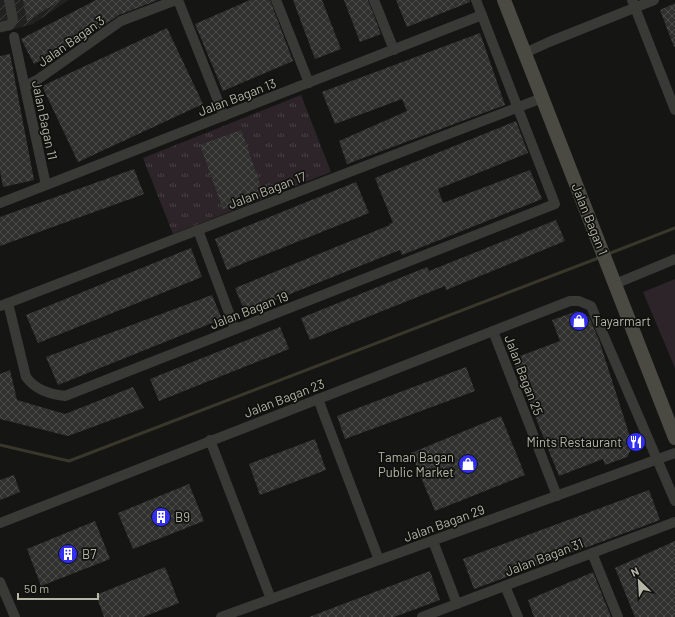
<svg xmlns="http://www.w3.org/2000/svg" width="675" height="617" viewBox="0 0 675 617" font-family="Barlow,sans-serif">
	<defs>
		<pattern id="industrial-furrows" width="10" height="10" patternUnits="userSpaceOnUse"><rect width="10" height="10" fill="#212220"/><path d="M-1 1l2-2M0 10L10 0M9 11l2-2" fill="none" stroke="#3f403d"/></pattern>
		<pattern id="park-tufts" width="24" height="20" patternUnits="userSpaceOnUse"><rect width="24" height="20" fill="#2d2429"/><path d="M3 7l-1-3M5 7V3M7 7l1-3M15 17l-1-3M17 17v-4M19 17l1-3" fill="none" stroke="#494245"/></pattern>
		<pattern id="building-cross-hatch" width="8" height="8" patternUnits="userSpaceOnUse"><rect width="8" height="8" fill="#30312f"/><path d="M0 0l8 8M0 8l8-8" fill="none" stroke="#4c4d4a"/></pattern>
	</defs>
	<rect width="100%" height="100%" fill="#151514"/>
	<!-- industrial -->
	<polygon fill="url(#industrial-furrows)" points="0,0 69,0 33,24 0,33"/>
	<!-- green -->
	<polygon fill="#2d2429" points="675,279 675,368 643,292"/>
	<!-- park -->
	<polygon fill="url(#park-tufts)" points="301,95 331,172 173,234 143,158"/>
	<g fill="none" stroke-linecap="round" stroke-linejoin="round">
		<!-- stream -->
		<g stroke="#39362a" stroke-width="3">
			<polyline points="608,254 675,228"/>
			<polyline points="0,445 69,461 601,257"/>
		</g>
	</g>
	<!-- building -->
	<g fill="url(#building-cross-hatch)">
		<polygon points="23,0 61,0 27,21"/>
		<polygon points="96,0 158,0 119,15 90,35 34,64 21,39"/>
		<polygon points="250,0 270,0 293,61 223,91 195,24"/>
		<polygon points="293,0 322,0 341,49 315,59"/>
		<polygon points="344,0 368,0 381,34 360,42"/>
		<polygon points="396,0 470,0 470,2 407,27"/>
		<polygon points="675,3 675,47 674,47 660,10"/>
		<polygon points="167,28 203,104 78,162 42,86"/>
		<polygon points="480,33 505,105 347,164 339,141 407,111 402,99 335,124 322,92"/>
		<polygon points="10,54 34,180 3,187 0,171 0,56"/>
		<polygon points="516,121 528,153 438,189 443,203 530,170 542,199 402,255 400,250 245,312 235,288 390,225 389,224 393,223 375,178"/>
		<polygon points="241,130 264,195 223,209 200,145"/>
		<polygon points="134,169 144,194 0,246 0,217"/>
		<polygon points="356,182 369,213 227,270 215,239"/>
		<polygon points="556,220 565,241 446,290 445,286 310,340 301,318 427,267 429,271"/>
		<polygon points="191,248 202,277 38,343 26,315"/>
		<polygon points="212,295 222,319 58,385 46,357"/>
		<polygon points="577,311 589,317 599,340 633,446 627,457 605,465 603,459 559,476 512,359 560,341 552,320"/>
		<polygon points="280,327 289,349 159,401 150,379"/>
		<polygon points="466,367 475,391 345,439 337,416"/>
		<polygon points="10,370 17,400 65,414 133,387 144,408 68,436 0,419 0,374"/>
		<polygon points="501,416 525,475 435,511 411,453"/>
		<polygon points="315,439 326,470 260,495 249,464"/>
		<polygon points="14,475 20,492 0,500 0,480"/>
		<polygon points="189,484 204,521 133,549 118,513"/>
		<polygon points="649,490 660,520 474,589 463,559"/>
		<polygon points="95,521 110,559 41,586 27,549"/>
		<polygon points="675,541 675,617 635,617 615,568"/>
		<polygon points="165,567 179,603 143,617 104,617 96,595"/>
		<polygon points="430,571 440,600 394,617 309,617"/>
		<polygon points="593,572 611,617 534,617 528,600"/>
	</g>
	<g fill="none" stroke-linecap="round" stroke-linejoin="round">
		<!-- street -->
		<g stroke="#393a35" stroke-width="10">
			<polyline points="178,0 224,116"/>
			<polyline points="276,0 309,83"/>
			<polyline points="374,0 394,50"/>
			<polyline points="632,0 675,110"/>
			<polyline points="0,27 10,25 13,20 9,0"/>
			<polyline points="14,37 46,185"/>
			<polyline points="525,53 549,42 654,0"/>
			<polyline points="25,86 37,80 121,21 176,0"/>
			<polyline points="0,203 482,15"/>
			<polyline points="198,230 235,329"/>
			<polyline points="615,284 675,259"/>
			<path d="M8 303 26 377C36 390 49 394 65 396L555 204 476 0"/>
			<polyline points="0,306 542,98"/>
			<polyline points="493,331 557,496"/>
			<polyline points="318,399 379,560"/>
			<polyline points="210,440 271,599"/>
			<polyline points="0,523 570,301 579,301 591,306 675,501"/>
			<polyline points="433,541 457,604"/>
			<polyline points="592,553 618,617"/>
			<polyline points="0,582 15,617"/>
			<polyline points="505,586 518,617"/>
			<polyline points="221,617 675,453"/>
			<polyline points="422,617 675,522"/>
		</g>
		<!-- secondary -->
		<polyline stroke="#4a4a43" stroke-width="14" points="504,0 675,438"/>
	</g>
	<!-- icons -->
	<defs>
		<symbol id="shop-disc" viewBox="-11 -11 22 22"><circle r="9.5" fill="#322ef3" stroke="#10100f"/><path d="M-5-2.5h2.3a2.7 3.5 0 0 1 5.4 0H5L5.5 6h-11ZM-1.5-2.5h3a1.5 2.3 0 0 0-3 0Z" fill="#fff"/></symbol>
		<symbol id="restaurant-disc" viewBox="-11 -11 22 22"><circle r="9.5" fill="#322ef3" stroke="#10100f"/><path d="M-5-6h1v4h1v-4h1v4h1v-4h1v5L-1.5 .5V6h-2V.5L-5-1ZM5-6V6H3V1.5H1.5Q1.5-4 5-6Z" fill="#fff"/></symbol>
		<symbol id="building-disc" viewBox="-11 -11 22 22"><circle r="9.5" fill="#322ef3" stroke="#10100f"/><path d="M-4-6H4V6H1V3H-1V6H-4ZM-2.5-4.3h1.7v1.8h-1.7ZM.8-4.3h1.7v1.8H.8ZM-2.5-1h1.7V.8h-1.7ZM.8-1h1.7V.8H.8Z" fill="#fff"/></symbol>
	</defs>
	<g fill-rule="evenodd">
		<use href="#shop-disc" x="568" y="310" width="22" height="22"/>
		<use href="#restaurant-disc" x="625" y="431" width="22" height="22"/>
		<use href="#shop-disc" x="457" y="453" width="22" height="22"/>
		<use href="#building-disc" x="150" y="506" width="22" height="22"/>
		<use href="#building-disc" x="57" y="543" width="22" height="22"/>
	</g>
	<g text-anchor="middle" stroke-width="3.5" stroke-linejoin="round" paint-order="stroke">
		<!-- street labels -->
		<g font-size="13" fill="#b5b6a5" stroke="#10100f">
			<text transform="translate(71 41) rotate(-35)" y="5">Jalan Bagan 3</text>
			<text transform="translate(237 97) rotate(-21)" y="5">Jalan Bagan 13</text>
			<text transform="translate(45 120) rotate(78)" y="5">Jalan Bagan 11</text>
			<text transform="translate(267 190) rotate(-21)" y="5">Jalan Bagan 17</text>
			<text transform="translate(590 219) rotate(68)" y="5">Jalan Bagan 1</text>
			<text transform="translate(249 310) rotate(-21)" y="5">Jalan Bagan 19</text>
			<text transform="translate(524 375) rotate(69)" y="5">Jalan Bagan 25</text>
			<text transform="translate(284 398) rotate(-21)" y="5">Jalan Bagan 23</text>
			<text transform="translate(444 523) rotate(-20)" y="5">Jalan Bagan 29</text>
			<text transform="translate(544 557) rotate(-21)" y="5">Jalan Bagan 31</text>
		</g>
		<!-- poi labels -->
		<g font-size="13" fill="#b5b6a5" stroke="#10100f" text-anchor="start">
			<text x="593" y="326">Tayarmart</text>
			<text x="622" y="447" text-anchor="end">Mints Restaurant</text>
			<text x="454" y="462" text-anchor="end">Taman Bagan<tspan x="454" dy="15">Public Market</tspan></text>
			<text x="175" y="522">B9</text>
			<text x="82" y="559">B7</text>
		</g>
	</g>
	<!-- north arrow -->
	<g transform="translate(639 581) rotate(335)" stroke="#10100f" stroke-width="3" paint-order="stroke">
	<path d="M0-3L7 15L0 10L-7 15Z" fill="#b5b6a5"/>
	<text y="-6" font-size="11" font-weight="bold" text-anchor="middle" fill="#b5b6a5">N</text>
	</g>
	<!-- scale -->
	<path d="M18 593v6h80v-6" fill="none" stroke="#b5b6a5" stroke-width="2"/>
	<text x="24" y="593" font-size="12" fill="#b5b6a5" stroke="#10100f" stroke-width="3" paint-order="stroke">50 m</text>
</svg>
